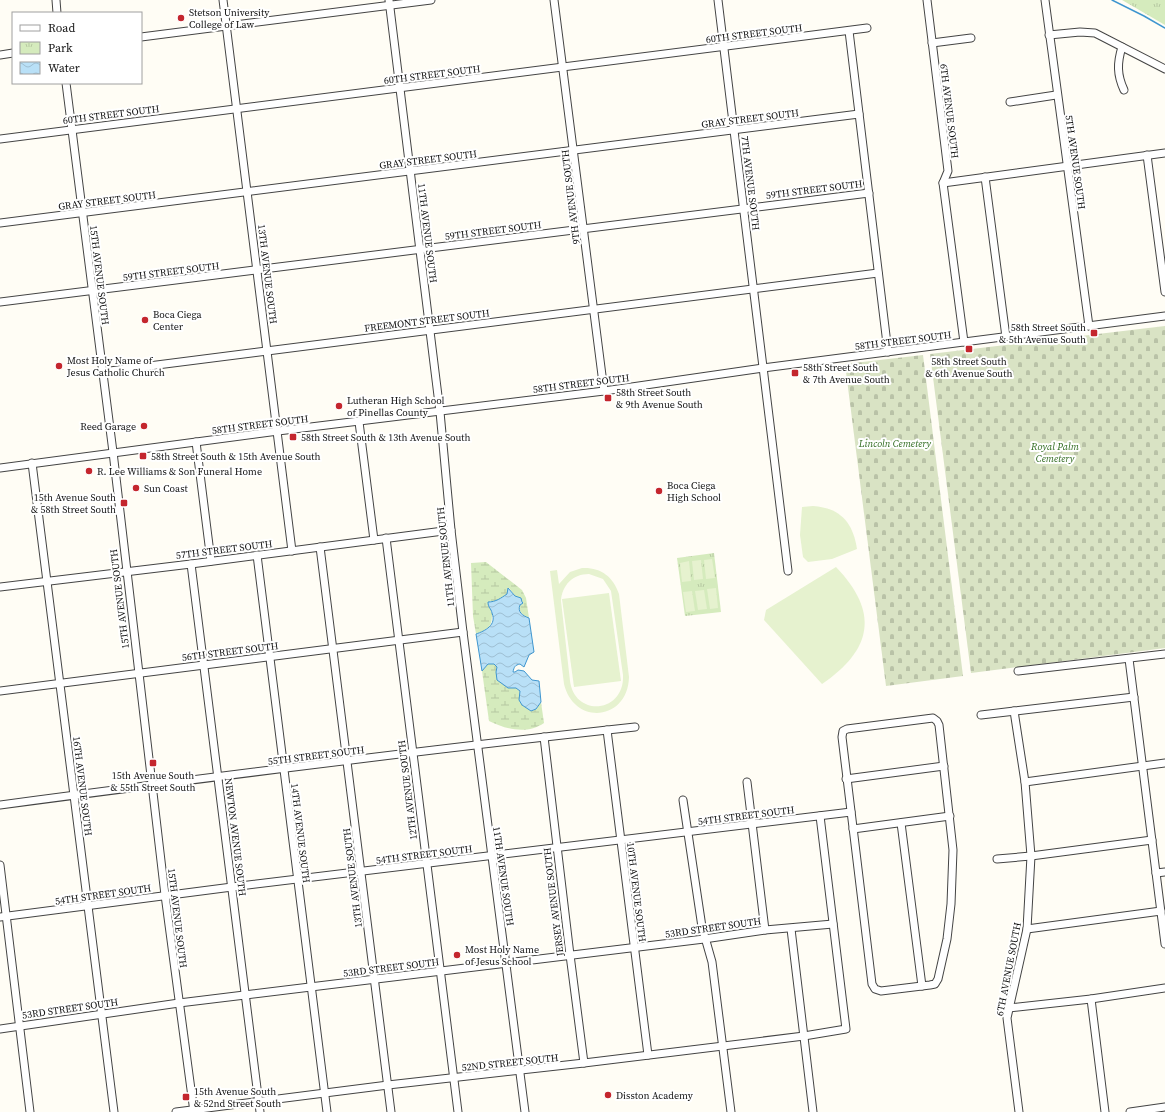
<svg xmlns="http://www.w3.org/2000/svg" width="1165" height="1112" viewBox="0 0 1165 1112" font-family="'Source Serif 4',serif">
	<defs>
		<pattern id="wetland-marsh" width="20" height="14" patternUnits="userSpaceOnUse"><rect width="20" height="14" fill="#d5ebbd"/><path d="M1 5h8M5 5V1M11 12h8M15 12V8" fill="none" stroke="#b6c8a1"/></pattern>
		<pattern id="cemetery-stones" width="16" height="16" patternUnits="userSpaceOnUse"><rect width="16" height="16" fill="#d9e3c4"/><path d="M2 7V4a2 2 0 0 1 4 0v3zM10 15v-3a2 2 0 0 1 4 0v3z" fill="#b9c2a7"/></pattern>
		<pattern id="park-tufts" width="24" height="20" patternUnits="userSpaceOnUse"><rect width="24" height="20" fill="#d5ebbd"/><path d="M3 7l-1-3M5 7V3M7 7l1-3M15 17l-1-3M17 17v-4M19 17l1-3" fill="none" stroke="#b6c8a1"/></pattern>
		<pattern id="water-waves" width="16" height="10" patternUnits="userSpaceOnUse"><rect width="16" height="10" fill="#b9e0f7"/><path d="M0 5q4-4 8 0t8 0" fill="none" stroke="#9ebfd3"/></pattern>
	</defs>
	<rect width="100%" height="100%" fill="#fffdf5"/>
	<!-- wetland -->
	<g fill="url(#wetland-marsh)">
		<path d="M486 562 522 590 526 598 529 618C523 616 520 613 519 607L522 602 521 598 515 596 509 588 507 594C502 598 496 603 490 601L491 612 492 613C492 627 489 629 476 634L473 616 471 563Z"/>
		<path d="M488 664H494L498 667 501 683 508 688H516L520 691 522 705 531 711 536 709 541 702 544 723C527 735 505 729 489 721L482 671Z"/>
	</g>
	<!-- cemetery -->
	<g fill="url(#cemetery-stones)">
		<polygon points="1165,326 1165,648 971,673 930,354"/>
		<polygon points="923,355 963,676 886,686 845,364"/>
	</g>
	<!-- park -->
	<g fill="url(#park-tufts)">
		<polygon points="1122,0 1165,0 1165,25"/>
		<polygon points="714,553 721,612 685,616 677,558"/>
	</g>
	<!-- pitch -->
	<g fill="#e6f2cf" fill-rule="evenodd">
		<path d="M813 506C841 508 853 523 857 549L832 559 808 562 803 557 800 535 802 507Z"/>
		<polygon points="712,559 715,578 706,579 704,560"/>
		<polygon points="701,560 703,579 694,580 692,561"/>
		<polygon points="689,561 691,581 682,582 680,563"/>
		<path d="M836 567C879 612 873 649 822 684L764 620 766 610Z"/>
		<path d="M582 568C600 567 613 576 619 594L629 677C628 721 574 726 564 684L550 571 557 570 559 584 570 572ZM589 574 603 579 611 591 623 675C625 713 575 718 570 681L561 601C562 585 573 574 589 574Z"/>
		<polygon points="716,588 718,608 710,609 707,589"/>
		<polygon points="704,590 707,609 698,610 695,591"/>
		<polygon points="692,591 695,611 686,612 683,592"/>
		<polygon points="609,593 621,681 574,687 562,599"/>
	</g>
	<!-- water -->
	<path fill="url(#water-waves)" stroke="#3f96cf" d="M508 588 515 596 521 598 522 602 523 603 520 605C517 612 523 616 529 618L534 652 529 655 524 667 520 664C515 665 514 667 513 672H515L518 670 524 671 532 680 539 681 541 702 536 709 531 711 522 705 519 700 520 691 516 688H508L497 680 496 672 497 667 494 664H488L482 671 476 634C485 631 497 625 492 613 491 608 488 608 488 602 496 602 501 598 507 594Z"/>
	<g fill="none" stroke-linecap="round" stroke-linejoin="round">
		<!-- stream -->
		<polyline stroke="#3f96cf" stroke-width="1.5" points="1112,0 1144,16 1165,28"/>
		<defs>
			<g id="minor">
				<polyline points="56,0 57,13"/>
				<polyline points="223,0 292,551"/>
				<polyline points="389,0 440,412 451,530 463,632 525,1112"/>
				<polyline points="554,0 604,391"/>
				<polyline points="718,0 788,571"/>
				<polyline points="927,0 948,171 943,183 964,342"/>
				<polyline points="1045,0 1089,326"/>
				<polyline points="849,31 888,352"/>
				<polyline points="1049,35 1080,32 1095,33 1165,69"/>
				<polyline points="141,37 431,0"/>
				<polyline points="932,43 971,38"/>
				<path d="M1122 47C1117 63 1117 75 1124 90"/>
				<polyline points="0,55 13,53"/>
				<polyline points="66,83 113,452 165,895 194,1112"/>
				<polyline points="1010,102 1056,95"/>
				<polyline points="0,139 867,28"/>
				<polyline points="1147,155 1165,292"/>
				<polyline points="985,177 1006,337"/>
				<polyline points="943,183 1165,153"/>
				<polyline points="0,223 859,114"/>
				<polyline points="0,302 869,193"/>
				<polyline points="102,372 878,273"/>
				<polyline points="359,422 374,540"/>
				<polyline points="196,442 211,561"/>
				<polyline points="32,463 114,1112"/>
				<polyline points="0,468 278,431 604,391 763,368 1165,316"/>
				<polyline points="386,538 458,1112"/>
				<polyline points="320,547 391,1112"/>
				<polyline points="257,555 327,1112"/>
				<polyline points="191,564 260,1112"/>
				<polyline points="0,587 191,564 451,530"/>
				<polyline points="1129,659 1165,944"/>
				<polyline points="1018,671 1165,654"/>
				<polyline points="0,691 463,632"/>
				<polyline points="1014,711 1025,782 1031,856 1027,929 1007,1018 1019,1112"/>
				<polyline points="981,715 1134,697"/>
				<polygon points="933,718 937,721 939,725 953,850 951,904 947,939 938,979 935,984 930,985 881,991 875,989 872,984 842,737 843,731 847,729"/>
				<polyline points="607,730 648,1055"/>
				<polyline points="544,737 570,955 584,1063"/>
				<polyline points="846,779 944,766"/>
				<polyline points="747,782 765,930"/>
				<polyline points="1025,782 1165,763"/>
				<polyline points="683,800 702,927 712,962 731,1112"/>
				<path d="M0 805C211 777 423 750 635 727"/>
				<polyline points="901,823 922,986"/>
				<polyline points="853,829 950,816"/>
				<polyline points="997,859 1031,856 1152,840"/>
				<polyline points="0,865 30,1112"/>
				<polyline points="1156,873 1165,872"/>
				<polyline points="0,917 232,887 851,812"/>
				<polyline points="791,929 813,1112"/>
				<polyline points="1027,929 1161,911"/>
				<polyline points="1091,999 1105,1112"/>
				<polyline points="1009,1008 1091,999 1165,988"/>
				<polyline points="0,1029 179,1003 704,939 765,930 833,924"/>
				<polyline points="176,1112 388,1085 584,1063 804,1036 846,1029 820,816"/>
				<polyline points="1130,1112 1165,1107"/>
			</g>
		</defs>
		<!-- minor casing -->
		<use href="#minor" stroke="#444" stroke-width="9"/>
		<!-- minor -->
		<use href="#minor" stroke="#fff" stroke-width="7"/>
	</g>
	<!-- markers -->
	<g fill="#c4262e" stroke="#fff" stroke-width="1.5">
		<circle cx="181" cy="18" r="4"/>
		<circle cx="145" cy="320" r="4"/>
		<rect x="1090" y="329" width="8" height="8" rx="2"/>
		<rect x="965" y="345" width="8" height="8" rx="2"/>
		<circle cx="59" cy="366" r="4"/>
		<rect x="791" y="369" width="8" height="8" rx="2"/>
		<rect x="604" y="394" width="8" height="8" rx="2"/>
		<circle cx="339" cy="406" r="4"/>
		<circle cx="144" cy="426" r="4"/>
		<rect x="289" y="433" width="8" height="8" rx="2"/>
		<rect x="139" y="452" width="8" height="8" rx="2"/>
		<circle cx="89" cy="471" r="4"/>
		<circle cx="136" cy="488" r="4"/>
		<circle cx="659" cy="491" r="4"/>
		<rect x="120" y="499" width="8" height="8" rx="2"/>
		<rect x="149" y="759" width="8" height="8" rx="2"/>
		<circle cx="457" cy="955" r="4"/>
		<circle cx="608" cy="1095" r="4"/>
		<rect x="182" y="1093" width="8" height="8" rx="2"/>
	</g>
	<g text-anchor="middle" stroke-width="4" stroke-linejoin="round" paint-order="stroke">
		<!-- poi labels -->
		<g font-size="10" fill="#111" stroke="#fff" text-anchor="start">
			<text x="189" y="16">Stetson University<tspan x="189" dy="12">College of Law</tspan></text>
			<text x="153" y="318">Boca Ciega<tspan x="153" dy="12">Center</tspan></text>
			<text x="1086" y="331" text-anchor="end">58th Street South<tspan x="1086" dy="12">&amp; 5th Avenue South</tspan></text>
			<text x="67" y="364">Most Holy Name of<tspan x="67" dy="12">Jesus Catholic Church</tspan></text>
			<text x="969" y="365" text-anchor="middle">58th Street South<tspan x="969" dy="12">&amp; 6th Avenue South</tspan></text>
			<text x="803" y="371">58th Street South<tspan x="803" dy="12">&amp; 7th Avenue South</tspan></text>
			<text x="616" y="396">58th Street South<tspan x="616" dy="12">&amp; 9th Avenue South</tspan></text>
			<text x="347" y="404">Lutheran High School<tspan x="347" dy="12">of Pinellas County</tspan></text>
			<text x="136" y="430" text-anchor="end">Reed Garage</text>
			<text x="301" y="441">58th Street South &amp; 13th Avenue South</text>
			<text x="151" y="460">58th Street South &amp; 15th Avenue South</text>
			<text x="97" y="475">R. Lee Williams &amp; Son Funeral Home</text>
			<text x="667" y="489">Boca Ciega<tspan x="667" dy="12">High School</tspan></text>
			<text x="144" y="492">Sun Coast</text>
			<text x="116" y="501" text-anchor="end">15th Avenue South<tspan x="116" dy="12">&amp; 58th Street South</tspan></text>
			<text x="153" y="779" text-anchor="middle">15th Avenue South<tspan x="153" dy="12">&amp; 55th Street South</tspan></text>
			<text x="465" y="953">Most Holy Name<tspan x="465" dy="12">of Jesus School</tspan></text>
			<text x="194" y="1095">15th Avenue South<tspan x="194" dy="12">&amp; 52nd Street South</tspan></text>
			<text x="616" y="1099">Disston Academy</text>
		</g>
		<!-- street labels -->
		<g font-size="10" fill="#111" stroke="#fff">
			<text transform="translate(754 33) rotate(-7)" y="4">60TH STREET SOUTH</text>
			<text transform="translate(432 74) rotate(-7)" y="4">60TH STREET SOUTH</text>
			<text transform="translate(950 111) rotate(83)" y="4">6TH AVENUE SOUTH</text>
			<text transform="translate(111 114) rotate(-7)" y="4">60TH STREET SOUTH</text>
			<text transform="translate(750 118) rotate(-7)" y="4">GRAY STREET SOUTH</text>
			<text transform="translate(428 159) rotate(-7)" y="4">GRAY STREET SOUTH</text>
			<text transform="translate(1076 162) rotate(82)" y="4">5TH AVENUE SOUTH</text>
			<text transform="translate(751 183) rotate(83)" y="4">7TH AVENUE SOUTH</text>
			<text transform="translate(814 189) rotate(-7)" y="4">59TH STREET SOUTH</text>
			<text transform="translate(570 197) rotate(-97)" y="4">9TH AVENUE SOUTH</text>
			<text transform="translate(107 200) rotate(-7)" y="4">GRAY STREET SOUTH</text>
			<text transform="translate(493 230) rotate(-7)" y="4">59TH STREET SOUTH</text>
			<text transform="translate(428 233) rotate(83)" y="4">11TH AVENUE SOUTH</text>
			<text transform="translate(171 271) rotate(-7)" y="4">59TH STREET SOUTH</text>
			<text transform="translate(268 274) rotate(83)" y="4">13TH AVENUE SOUTH</text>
			<text transform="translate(100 275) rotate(83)" y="4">15TH AVENUE SOUTH</text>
			<text transform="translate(427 320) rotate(-7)" y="4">FREEMONT STREET SOUTH</text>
			<text transform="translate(903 340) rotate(-7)" y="4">58TH STREET SOUTH</text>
			<text transform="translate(581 383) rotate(-7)" y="4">58TH STREET SOUTH</text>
			<text transform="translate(260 424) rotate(-7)" y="4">58TH STREET SOUTH</text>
			<text transform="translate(224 549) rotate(-7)" y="4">57TH STREET SOUTH</text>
			<text transform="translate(445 557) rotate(-96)" y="4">11TH AVENUE SOUTH</text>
			<text transform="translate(119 599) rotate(-97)" y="4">15TH AVENUE SOUTH</text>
			<text transform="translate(230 651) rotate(-7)" y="4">56TH STREET SOUTH</text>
			<text transform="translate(316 755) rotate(-7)" y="4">55TH STREET SOUTH</text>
			<text transform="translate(83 786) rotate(83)" y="4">16TH AVENUE SOUTH</text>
			<text transform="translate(407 790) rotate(-97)" y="4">12TH AVENUE SOUTH</text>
			<text transform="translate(746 815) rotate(-7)" y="4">54TH STREET SOUTH</text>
			<text transform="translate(301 833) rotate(83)" y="4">14TH AVENUE SOUTH</text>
			<text transform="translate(236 837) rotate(83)" y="4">NEWTON AVENUE SOUTH</text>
			<text transform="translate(424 854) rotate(-7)" y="4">54TH STREET SOUTH</text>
			<text transform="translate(504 876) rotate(82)" y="4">11TH AVENUE SOUTH</text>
			<text transform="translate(352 878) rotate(-97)" y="4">13TH AVENUE SOUTH</text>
			<text transform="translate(637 892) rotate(83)" y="4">10TH AVENUE SOUTH</text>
			<text transform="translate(103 894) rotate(-8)" y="4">54TH STREET SOUTH</text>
			<text transform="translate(553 902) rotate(-97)" y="4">JERSEY AVENUE SOUTH</text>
			<text transform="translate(178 918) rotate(83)" y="4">15TH AVENUE SOUTH</text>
			<text transform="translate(713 927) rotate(-8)" y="4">53RD STREET SOUTH</text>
			<text transform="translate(391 967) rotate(-7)" y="4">53RD STREET SOUTH</text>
			<text transform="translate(1008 969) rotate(-79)" y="4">6TH AVENUE SOUTH</text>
			<text transform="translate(70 1008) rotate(-8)" y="4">53RD STREET SOUTH</text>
			<text transform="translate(510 1062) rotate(-6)" y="4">52ND STREET SOUTH</text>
		</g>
		<!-- park labels -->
		<g font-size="10" font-style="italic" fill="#2f6b1f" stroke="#fff">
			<text x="895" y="447">Lincoln Cemetery</text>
			<text x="1055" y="450">Royal Palm<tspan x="1055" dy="12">Cemetery</tspan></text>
		</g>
	</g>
	<!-- legend -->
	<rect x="12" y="12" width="130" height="72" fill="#ffffff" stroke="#a0a0a0"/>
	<rect x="20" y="25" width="20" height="6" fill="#ffffff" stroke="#a0a0a0"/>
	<text x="48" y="32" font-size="12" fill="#111111">Road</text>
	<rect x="20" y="42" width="20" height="12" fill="url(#park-tufts)" stroke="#a0a0a0"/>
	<text x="48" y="52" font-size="12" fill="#111111">Park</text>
	<rect x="20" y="62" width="20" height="12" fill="url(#water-waves)" stroke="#a0a0a0"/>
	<text x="48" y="72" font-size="12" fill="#111111">Water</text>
</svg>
